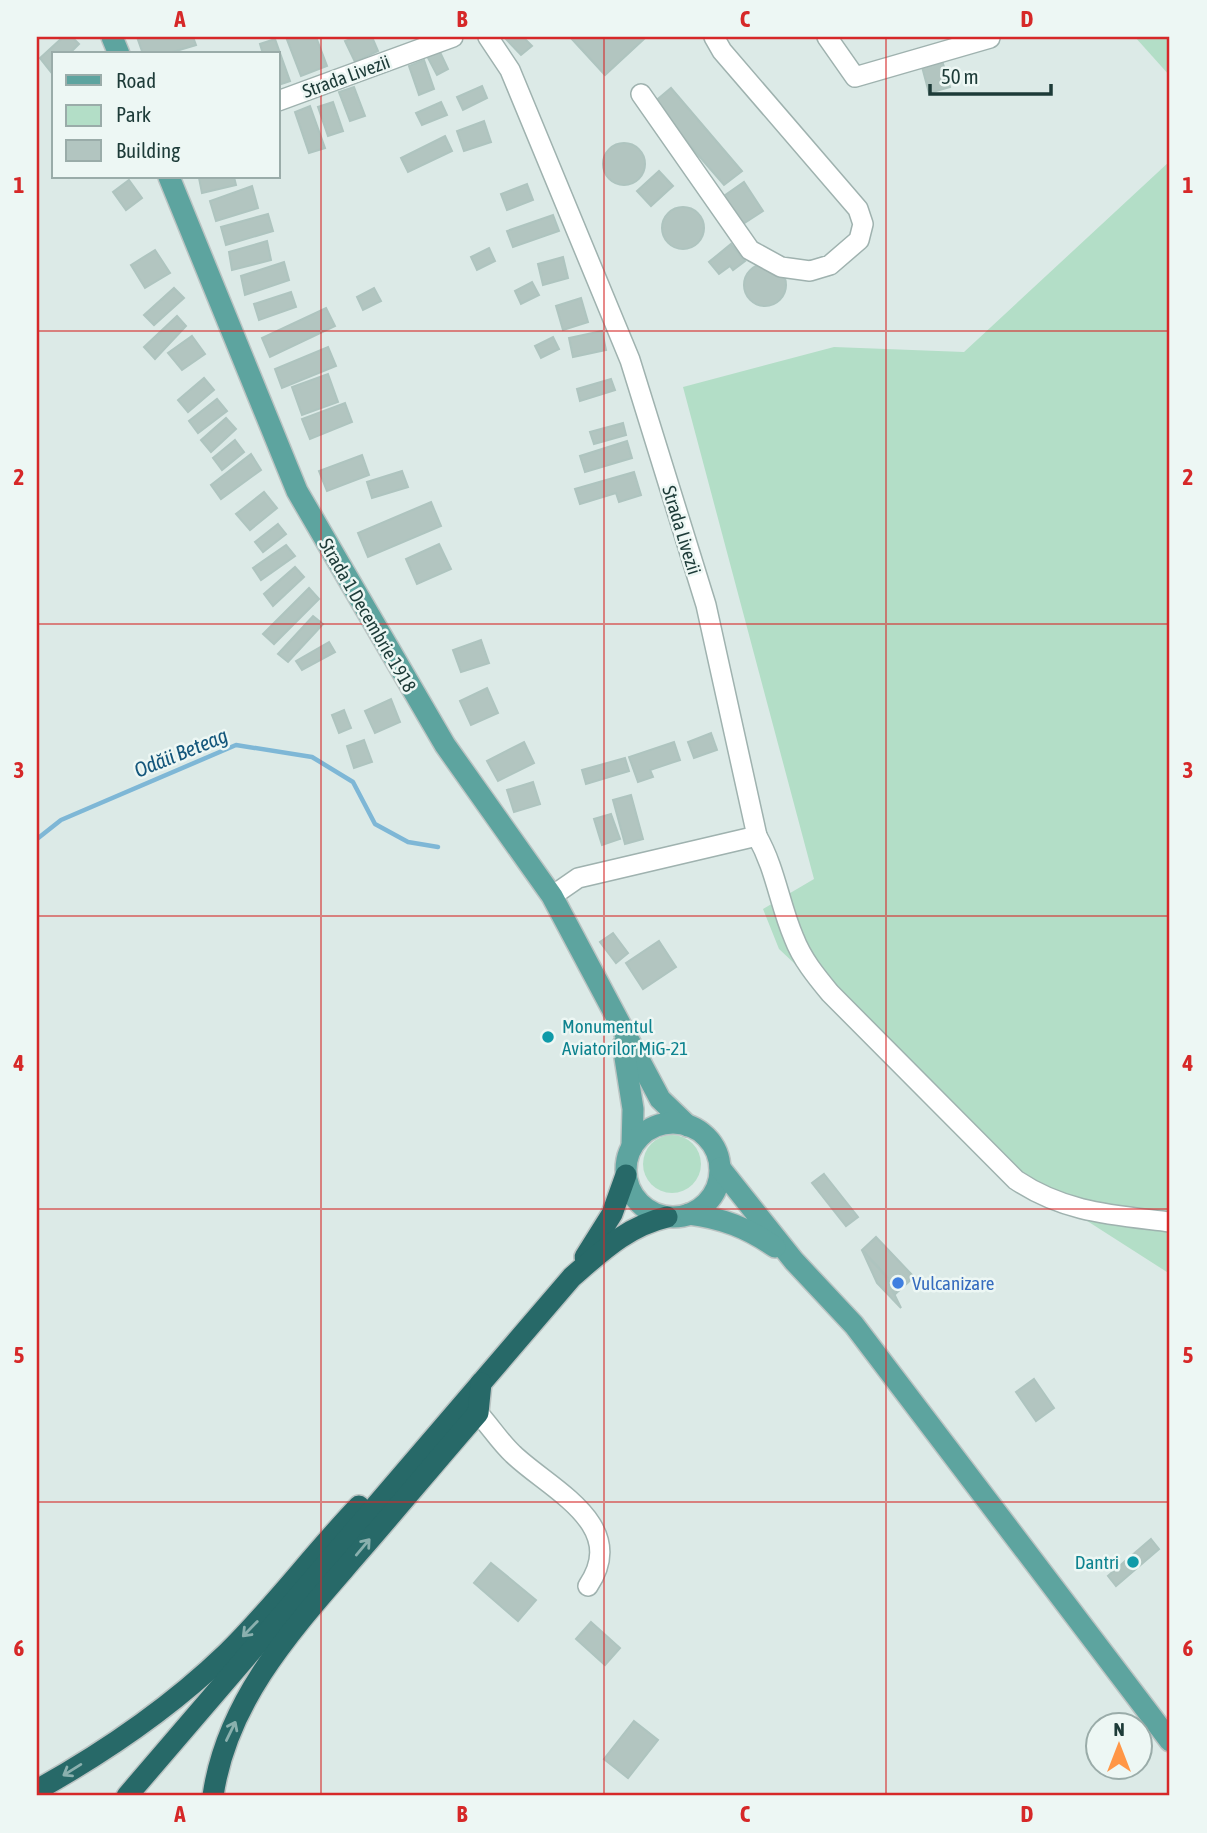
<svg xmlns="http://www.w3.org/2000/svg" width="1207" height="1833" viewBox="0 0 1207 1833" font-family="'Asap Condensed',sans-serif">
	<rect width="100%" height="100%" fill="#dceae7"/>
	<!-- green -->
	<g fill="#b3dec7">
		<polygon points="1135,37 1170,37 1170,76"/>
		<polygon points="1170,161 1170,1274 1031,1185 779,949 763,909 814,879 683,387 834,347 964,352"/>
		<circle cx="672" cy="1164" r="29"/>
	</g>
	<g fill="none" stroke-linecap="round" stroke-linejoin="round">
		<!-- stream -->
		<polyline stroke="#7eb7d6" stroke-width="4.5" points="37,839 61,820 236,745 312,757 353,782 375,824 408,842 438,847"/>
	</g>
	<!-- building -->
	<g fill="#b2c5c0" stroke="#aec4bf" stroke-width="2">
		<polygon points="63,37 72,37 79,44 69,54 54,54 51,72 40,58"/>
		<polygon points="137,37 193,37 196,45 166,54 143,54"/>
		<polygon points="286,37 316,37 327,66 301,76"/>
		<polygon points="356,37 372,37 378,51 355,62 345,41"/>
		<polygon points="504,37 523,37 532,46 521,55"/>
		<polygon points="570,37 642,37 644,39 605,75"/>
		<polygon points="275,39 290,81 278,85 278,54 263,54 260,44"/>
		<polygon points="439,50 448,69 437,75 427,56"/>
		<polygon points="941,57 950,87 929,93 921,63"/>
		<polygon points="424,60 434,89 419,95 409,66"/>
		<polygon points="482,86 487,98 463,110 457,97"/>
		<polygon points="354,87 365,116 350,121 339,92"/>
		<polygon points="671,88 742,171 724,185 653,103"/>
		<polygon points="333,102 343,131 328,136 318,107"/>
		<polygon points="441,102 447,115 422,125 416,113"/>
		<polygon points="310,106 325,148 309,153 295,112"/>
		<polygon points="484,121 491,142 464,151 457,131"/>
		<polygon points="445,136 452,151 408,172 401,158"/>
		<circle cx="624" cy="164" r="21"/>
		<polygon points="659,171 673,186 651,206 637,191"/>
		<polygon points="234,177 236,185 202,193 199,178"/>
		<polygon points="129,180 142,198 126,210 113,192"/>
		<polygon points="744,182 763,211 740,226 721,198"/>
		<polygon points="527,184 533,200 507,210 501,194"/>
		<polygon points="252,186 258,208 216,221 210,201"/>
		<circle cx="683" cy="228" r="21"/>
		<polygon points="268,214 273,231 226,245 221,227"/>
		<polygon points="553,215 559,231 513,247 507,231"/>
		<polygon points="267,241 271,260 232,270 229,252"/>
		<polygon points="731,244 745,261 733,270 730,266 719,274 709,262"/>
		<polygon points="489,248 495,261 477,270 471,257"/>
		<polygon points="155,250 170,273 145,288 131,265"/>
		<polygon points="563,257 568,278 543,285 538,264"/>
		<polygon points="284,262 289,280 245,295 241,276"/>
		<circle cx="765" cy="285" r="21"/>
		<polygon points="532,282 539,295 521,304 515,291"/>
		<polygon points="174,288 184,298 154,325 144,315"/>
		<polygon points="374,288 381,301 363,310 357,297"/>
		<polygon points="291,292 296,307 259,320 254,304"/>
		<polygon points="581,298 588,322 563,330 556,306"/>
		<polygon points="326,308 335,326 270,357 262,338"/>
		<polygon points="177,316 186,326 155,359 144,347"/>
		<polygon points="602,331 606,350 573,357 569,338"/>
		<polygon points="192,336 205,354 182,370 168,353"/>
		<polygon points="553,337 559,349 541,358 535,346"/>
		<polygon points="328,347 336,366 282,388 275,369"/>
		<polygon points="328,374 338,402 302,415 292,387"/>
		<polygon points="204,378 214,390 188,412 178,400"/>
		<polygon points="611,379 615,390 580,401 577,389"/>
		<polygon points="217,399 227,411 198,433 189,421"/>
		<polygon points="345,403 352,422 310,439 302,419"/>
		<polygon points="226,418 236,429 211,452 201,440"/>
		<polygon points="623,423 626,435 594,444 590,432"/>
		<polygon points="235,440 244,452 222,470 213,458"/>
		<polygon points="627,441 632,458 585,472 580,456"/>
		<polygon points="251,454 261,470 221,499 211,485"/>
		<polygon points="362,455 369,475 327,491 319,471"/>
		<polygon points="402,471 408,487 372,498 367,482"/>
		<polygon points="634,472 641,495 619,502 616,493 580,504 575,489"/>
		<polygon points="264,492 277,508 250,530 236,514"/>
		<polygon points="431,502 441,526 368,557 358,533"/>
		<polygon points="278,524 286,534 263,552 255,542"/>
		<polygon points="439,544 451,569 417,584 406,559"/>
		<polygon points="286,545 295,556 261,580 253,568"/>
		<polygon points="295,567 304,577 273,606 264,594"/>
		<polygon points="309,588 319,599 274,644 263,634"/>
		<polygon points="313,616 323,624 288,662 278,654"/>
		<polygon points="481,640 489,663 461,672 453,650"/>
		<polygon points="329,642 335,652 302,670 296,661"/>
		<polygon points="487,688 498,713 471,725 460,701"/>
		<polygon points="391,699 400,722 375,733 365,711"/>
		<polygon points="344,710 351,728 339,733 332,715"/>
		<polygon points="711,733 717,750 694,758 688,742"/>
		<polygon points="364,740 372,762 354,768 347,746"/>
		<polygon points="524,742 534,763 498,781 487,761"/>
		<polygon points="674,742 680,760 650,770 653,777 638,782 629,757"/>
		<polygon points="625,758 629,771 586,784 582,770"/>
		<polygon points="533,782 540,804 514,812 507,790"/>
		<polygon points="631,795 643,839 625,844 613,800"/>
		<polygon points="611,814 620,839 602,845 594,819"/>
		<polygon points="613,933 628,953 616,963 600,942"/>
		<polygon points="659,941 676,967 643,989 626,963"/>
		<polygon points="824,1174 858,1217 846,1226 812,1183"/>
		<polygon points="876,1237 914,1277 893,1296 882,1284 888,1278 862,1250"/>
		<polygon points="862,1250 885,1275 901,1308 877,1283"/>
		<polygon points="1034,1379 1054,1408 1036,1421 1016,1392"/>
		<polygon points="1151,1539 1159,1549 1116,1586 1108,1576"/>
		<polygon points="491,1563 536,1600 518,1621 474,1583"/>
		<polygon points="591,1622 620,1648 605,1665 576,1639"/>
		<polygon points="634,1721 658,1740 628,1778 604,1759"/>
	</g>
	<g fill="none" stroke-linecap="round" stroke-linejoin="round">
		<defs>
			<g id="minor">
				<polyline points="488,37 510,70 630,360 706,605 757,836 578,878 552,896"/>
				<polyline points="827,37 855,77 990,38"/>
				<polyline points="641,94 750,250 781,267 810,271 830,265 859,240 863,224 858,209 722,51 714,37"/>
				<polyline points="278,101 453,37"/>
				<path d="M757 836C776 870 779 903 794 938 802 959 816 976 830 993L1016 1180C1065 1213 1114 1215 1170 1222"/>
				<path d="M478 1413C490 1426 500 1442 513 1454 549 1489 630 1524 588 1586"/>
			</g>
			<g id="major">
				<polyline points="112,37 119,54"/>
				<polyline points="169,177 297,491 445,745 552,896 660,1099 688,1126"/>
				<polyline points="623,1045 633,1109 632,1147"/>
				<circle cx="673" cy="1170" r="47"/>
				<polyline points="720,1168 794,1261 854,1325 1170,1741"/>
				<path d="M689 1214C722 1218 748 1228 775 1247"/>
			</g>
			<g id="highway">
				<polyline points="585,1257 612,1214 626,1175"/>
				<path d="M37 1790C105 1752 171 1707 227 1653 274 1607 313 1554 359 1506"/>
				<path d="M127 1796 572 1277C602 1251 628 1226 667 1217"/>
				<path d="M213 1796C227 1697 297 1624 359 1552 399 1506 438 1459 478 1413L481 1383"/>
			</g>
		</defs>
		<!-- minor casing -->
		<use href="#minor" stroke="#9fb2af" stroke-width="22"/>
		<!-- major casing -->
		<use href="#major" stroke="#bbc4c3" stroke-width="24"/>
		<!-- highway casing -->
		<use href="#highway" stroke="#bbc4c3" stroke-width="24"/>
		<!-- minor -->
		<use href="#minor" stroke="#fff" stroke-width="19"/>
		<!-- major -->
		<use href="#major" stroke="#5da49f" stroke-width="21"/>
		<!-- highway -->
		<use href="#highway" stroke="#276968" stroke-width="21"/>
	</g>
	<!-- one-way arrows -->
	<defs><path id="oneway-shaft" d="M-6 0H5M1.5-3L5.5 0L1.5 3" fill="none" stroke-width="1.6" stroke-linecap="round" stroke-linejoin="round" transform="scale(1.75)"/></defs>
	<g stroke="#8ab0ae">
		<use href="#oneway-shaft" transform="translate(363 1547) rotate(-50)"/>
		<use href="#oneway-shaft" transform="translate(250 1629) rotate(134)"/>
		<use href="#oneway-shaft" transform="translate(231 1731) rotate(-64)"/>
		<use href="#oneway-shaft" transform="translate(72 1770) rotate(148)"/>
	</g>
	<!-- grid -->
	<path fill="none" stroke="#d62828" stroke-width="2" stroke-opacity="0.55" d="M321 37V1796M604 37V1796M886 37V1796M37 331H1170M37 624H1170M37 916H1170M37 1209H1170M37 1502H1170"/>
	<!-- markers -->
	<g fill="#0f9aa8" stroke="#edf7f4" stroke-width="2.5">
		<circle cx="548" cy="1037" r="7"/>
		<circle cx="1133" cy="1562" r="7"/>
	</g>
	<circle fill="#3f7fe0" stroke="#edf7f4" stroke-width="2.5" cx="898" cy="1283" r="7"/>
	<g text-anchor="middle" stroke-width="5" stroke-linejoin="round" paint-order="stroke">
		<!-- street labels -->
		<g font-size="19" fill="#1d3b38" stroke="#edf7f4">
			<text transform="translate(346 76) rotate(-20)" y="7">Strada Livezii</text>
			<text transform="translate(682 530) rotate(73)" y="7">Strada Livezii</text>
			<text transform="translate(368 615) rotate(60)" y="7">Strada 1 Decembrie 1918</text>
		</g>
		<!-- culture labels -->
		<g font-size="19" fill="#0d838f" stroke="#edf7f4" text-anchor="start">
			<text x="562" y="1033">Monumentul<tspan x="562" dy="22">Aviatorilor MiG-21</tspan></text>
			<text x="1119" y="1569" text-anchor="end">Dantri</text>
		</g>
		<!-- shop labels -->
		<g font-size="19" fill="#366cbe" stroke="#edf7f4" text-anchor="start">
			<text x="912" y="1290">Vulcanizare</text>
		</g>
		<!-- water labels -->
		<g font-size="21" font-style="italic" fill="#13567b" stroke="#edf7f4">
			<text transform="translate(181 753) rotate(-22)" y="7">Odăii Beteag</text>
		</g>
	</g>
	<!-- border -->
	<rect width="1207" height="1833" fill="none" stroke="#edf7f4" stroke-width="77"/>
	<!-- legend -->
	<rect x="52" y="52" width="228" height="126" fill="#edf7f4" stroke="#9aaca9" stroke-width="2"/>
	<rect x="66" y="75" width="35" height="10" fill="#5da49f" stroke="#9aaca9" stroke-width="2"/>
	<text x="116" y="88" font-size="21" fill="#1d3b38">Road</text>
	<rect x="66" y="105" width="35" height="21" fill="#b3dec7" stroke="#9aaca9" stroke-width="2"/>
	<text x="116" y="122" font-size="21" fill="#1d3b38">Park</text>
	<rect x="66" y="140" width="35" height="21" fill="#b2c5c0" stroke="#9aaca9" stroke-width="2"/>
	<text x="116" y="158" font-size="21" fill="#1d3b38">Building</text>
	<!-- north arrow -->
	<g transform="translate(1119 1746)"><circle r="33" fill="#edf7f4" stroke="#9aaca9" stroke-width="2"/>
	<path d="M0-5L12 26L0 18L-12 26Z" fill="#ff9646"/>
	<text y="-10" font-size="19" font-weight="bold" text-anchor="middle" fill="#1d3b38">N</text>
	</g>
	<!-- scale -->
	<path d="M930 84v10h121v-10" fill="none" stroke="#1d3b38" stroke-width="3.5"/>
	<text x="941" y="84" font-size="21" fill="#1d3b38" stroke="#edf7f4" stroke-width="5" paint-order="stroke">50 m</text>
	<rect x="38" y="38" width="1130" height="1756" fill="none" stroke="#d62828" stroke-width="2.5"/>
	<g font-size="23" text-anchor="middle" font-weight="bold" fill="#d62828">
		<text x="180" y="27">A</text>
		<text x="462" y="27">B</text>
		<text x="745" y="27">C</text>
		<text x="1027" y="27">D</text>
		<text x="19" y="193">1</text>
		<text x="1188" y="193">1</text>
		<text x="19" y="485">2</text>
		<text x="1188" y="485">2</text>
		<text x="19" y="778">3</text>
		<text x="1188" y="778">3</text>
		<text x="19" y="1071">4</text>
		<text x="1188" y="1071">4</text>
		<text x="19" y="1363">5</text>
		<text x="1188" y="1363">5</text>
		<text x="19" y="1656">6</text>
		<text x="1188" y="1656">6</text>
		<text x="180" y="1822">A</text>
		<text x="462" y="1822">B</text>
		<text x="745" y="1822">C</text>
		<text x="1027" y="1822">D</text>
	</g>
</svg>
